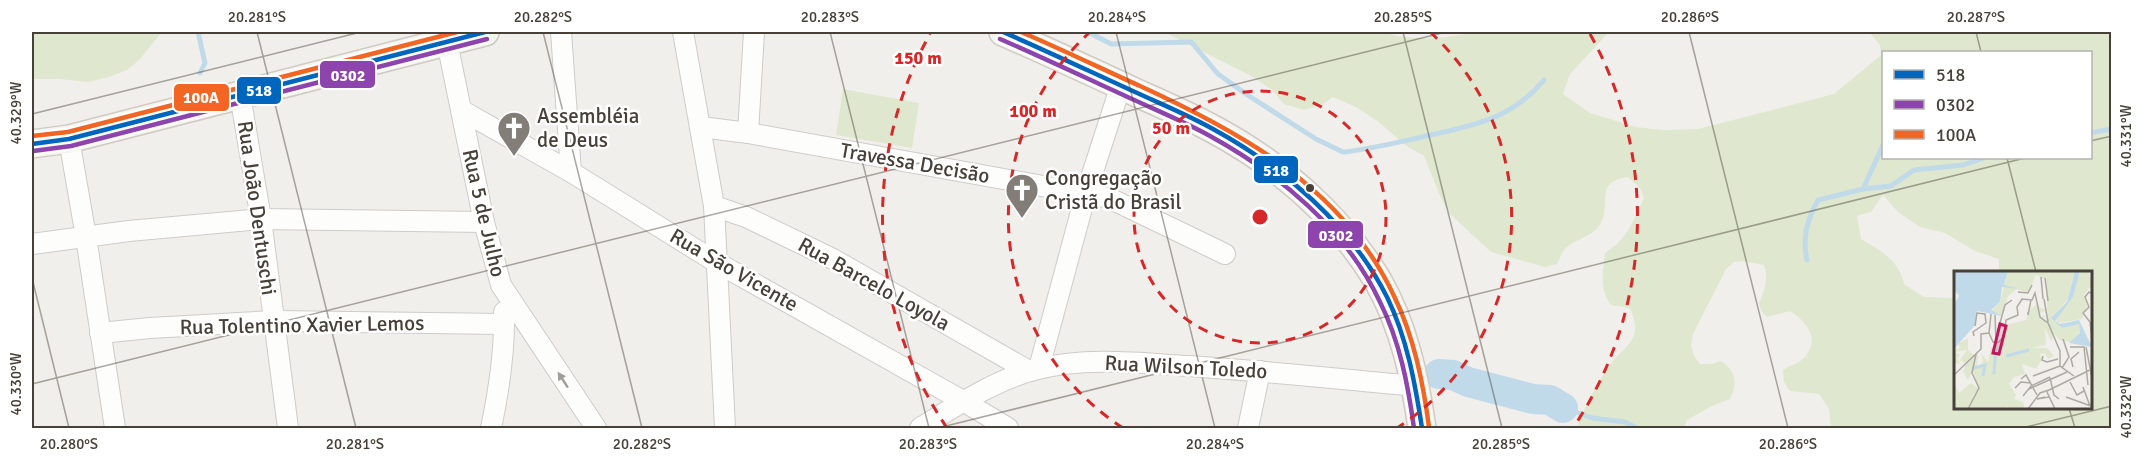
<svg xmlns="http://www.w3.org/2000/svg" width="2143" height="460" viewBox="0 0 2143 460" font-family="Signika,sans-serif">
	<rect width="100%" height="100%" fill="#f1efeb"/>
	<!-- green -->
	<g fill="#dfe8ce" fill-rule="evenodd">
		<polygon points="32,32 162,32 139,60 127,70 109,77 88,82 59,79 32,79"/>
		<path d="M1164 32H1387L1389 34C1418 41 1444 39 1473 32H1609L1570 74 1563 94 1590 113 1636 127 1662 130 1698 129 1834 94 1881 55 1880 45 1869 32H2111V428H1831L1829 409 1819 394 1790 391 1784 382 1783 370C1790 365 1798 364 1804 358 1821 339 1807 322 1790 311L1767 317 1762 312 1759 304C1764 289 1769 281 1764 265L1743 261 1734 262 1726 269 1693 334 1691 346 1694 356 1700 364H1712L1721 361C1736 371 1738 383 1730 399L1712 406 1687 420 1684 428H1578C1582 409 1599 381 1610 365 1617 354 1633 345 1635 331 1636 323 1633 315 1630 308L1611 305C1599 290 1603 270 1605 253 1629 237 1632 223 1644 198L1640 188 1628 177C1593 182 1612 203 1601 223 1593 237 1577 238 1566 248 1562 251 1560 259 1557 264L1545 267 1491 252 1449 213 1441 198 1424 156 1405 145 1380 123 1358 108 1333 97 1323 104 1304 110 1284 104 1272 90 1253 77ZM1884 52H2090V158H1884ZM1883 195 1898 212 1920 227 1945 233 1975 251 1999 259V272H2090V408H1956L1955 298 1924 297 1904 284C1899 260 1881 251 1861 239L1857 216 1871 212Z"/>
		<polygon points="843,89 919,103 912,148 836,135"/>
	</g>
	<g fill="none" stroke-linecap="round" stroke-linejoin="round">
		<!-- stream -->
		<g stroke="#c0daea" stroke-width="5">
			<polyline points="198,32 205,63 200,73"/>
			<polyline points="1090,33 1111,44 1191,42"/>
			<polyline points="1193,44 1218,74 1246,94 1316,139 1343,152"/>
			<polyline points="2090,133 2112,129"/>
			<path d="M1345 152C1370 149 1394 143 1418 138 1468 126 1509 122 1544 80"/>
			<polyline points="1863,189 1884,143"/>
			<path d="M1807 260C1802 238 1807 220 1818 200L1863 189 1891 186 1914 170 1963 165 1984 158"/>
			<polyline points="1573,411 1592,418 1625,422 1636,428"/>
		</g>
		<!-- river -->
		<polyline stroke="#c0daea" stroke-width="30" points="1439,374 1453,375 1468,382 1533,399 1550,400 1563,408"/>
		<defs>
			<g id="street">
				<polyline points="561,32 571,172"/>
				<polyline points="683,32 714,206 725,428"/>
				<polyline points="447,42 484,222 501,285 596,428"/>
				<polyline points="240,95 261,219 288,428"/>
				<polyline points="461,110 571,172 716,262 963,401 1008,428"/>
				<polyline points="701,127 748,133 1109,198 1225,254"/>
				<polyline points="748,133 754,32"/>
				<polyline points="69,139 86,237 115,428"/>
				<polyline points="714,206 746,217 833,259 1029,371"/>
				<polyline points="32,244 129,231 261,219 484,222"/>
				<polyline points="100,333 150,328 274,321 504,324"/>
				<polyline points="1039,368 1086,193 1121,85"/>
				<path d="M491 428C499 390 505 351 504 312"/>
				<path d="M920 428C954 407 998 378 1038 369 1087 357 1138 363 1188 366 1264 371 1340 379 1416 386"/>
				<polyline points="1248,428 1260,371"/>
			</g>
			<g id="secondary">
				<path d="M1003 32C1049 52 1094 73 1139 94 1164 105 1189 116 1213 129 1280 165 1339 216 1378 281 1404 326 1415 378 1422 428"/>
				<polyline points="32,144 69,139 485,32"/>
			</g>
		</defs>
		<!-- street casing -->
		<use href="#street" stroke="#ceccc9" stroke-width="22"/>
		<!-- secondary casing -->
		<use href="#secondary" stroke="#cfcbc3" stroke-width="30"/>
		<!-- street -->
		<use href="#street" stroke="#fdfdfc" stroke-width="20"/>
		<!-- secondary -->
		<use href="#secondary" stroke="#f6f4f0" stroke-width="27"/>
		<defs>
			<g id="bus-1">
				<path d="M1003 32C1047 51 1091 72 1135 92 1161 104 1188 115 1213 129 1284 168 1350 224 1387 297 1407 338 1415 383 1422 428"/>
				<polyline points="32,144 69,139 485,32"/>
			</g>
			<g id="bus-2">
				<path d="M1000 39C1044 58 1088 79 1132 99 1158 111 1185 122 1210 136 1279 174 1346 229 1380 302 1400 342 1408 385 1414 428"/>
				<polyline points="33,151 71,146 487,39"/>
			</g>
			<g id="bus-3">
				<path d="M1021 32C1061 49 1100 68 1140 86 1243 133 1344 189 1394 296 1414 337 1423 382 1429 427"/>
				<polyline points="32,136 68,132 457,32"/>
			</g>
		</defs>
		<!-- bus-1 casing -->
		<use href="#bus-1" stroke="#fff" stroke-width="9"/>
		<!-- bus-2 casing -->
		<use href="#bus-2" stroke="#fff" stroke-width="9"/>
		<!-- bus-3 casing -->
		<use href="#bus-3" stroke="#fff" stroke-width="9"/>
		<!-- bus-1 -->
		<use href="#bus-1" stroke="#0065bd" stroke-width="4.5"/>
		<!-- bus-2 -->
		<use href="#bus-2" stroke="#8e44ad" stroke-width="4.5"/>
		<!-- bus-3 -->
		<use href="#bus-3" stroke="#f26522" stroke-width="4.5"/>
	</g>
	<!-- one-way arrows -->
	<defs><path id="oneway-solid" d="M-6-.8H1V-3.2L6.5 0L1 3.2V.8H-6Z" transform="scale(1.5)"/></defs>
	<use fill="#a29e9a" href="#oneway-solid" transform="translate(563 380) rotate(-123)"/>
	<!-- ticks -->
	<path fill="none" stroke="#464038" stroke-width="1.5" stroke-opacity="0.45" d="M257 32 356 428M543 32 642 428M830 32 929 428M1116 32 1215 428M1403 32 1502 428M1689 32 1788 428M1976 32 1981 52M32 114 361 32M2090 141 2112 136M2007 158 2036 272M32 278 69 428M32 384 1446 32M2069 408 2075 428M938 428 2025 158M2022 428 2112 406"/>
	<!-- distance rings -->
	<g fill="none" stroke="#d62828" stroke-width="3" stroke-dasharray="10 8">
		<circle cx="1260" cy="217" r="126"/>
		<path d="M1123 428A251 251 0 0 1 1090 32M1430 32A251 251 0 0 1 1397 428"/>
		<path d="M947 428A377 377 0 0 1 930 34M1590 34A377 377 0 0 1 1573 428"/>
	</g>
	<!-- icons -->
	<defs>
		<symbol id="church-pin" viewBox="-11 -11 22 30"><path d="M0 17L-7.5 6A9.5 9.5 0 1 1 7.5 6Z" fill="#827d77" stroke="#fff"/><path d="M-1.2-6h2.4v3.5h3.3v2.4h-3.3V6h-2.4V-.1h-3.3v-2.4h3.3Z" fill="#fff"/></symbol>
	</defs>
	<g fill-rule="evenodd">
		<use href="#church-pin" x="495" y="109" width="38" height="52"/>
		<use href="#church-pin" x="1003" y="171" width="38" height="52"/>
	</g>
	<!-- markers -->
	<circle fill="#464038" stroke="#fff" stroke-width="2" cx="1310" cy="188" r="5"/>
	<g text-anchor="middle" stroke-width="5" stroke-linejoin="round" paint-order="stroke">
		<!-- poi labels -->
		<g font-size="21" fill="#464038" stroke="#fff" text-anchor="start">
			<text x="537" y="123">Assembléia<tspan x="537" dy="24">de Deus</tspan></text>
			<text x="1045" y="185">Congregação<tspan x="1045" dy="24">Cristã do Brasil</tspan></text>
		</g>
		<!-- street labels -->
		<g font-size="21" fill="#464038" stroke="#fff">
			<text transform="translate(915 163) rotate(10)" y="7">Travessa Decisão</text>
			<text transform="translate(257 208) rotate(82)" y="7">Rua João Dentuschi</text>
			<text transform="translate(484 213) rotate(77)" y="7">Rua 5 de Julho</text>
			<text transform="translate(734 270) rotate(30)" y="7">Rua São Vicente</text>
			<text transform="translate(874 284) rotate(29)" y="7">Rua Barcelo Loyola</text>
			<text transform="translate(302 325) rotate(-1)" y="7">Rua Tolentino Xavier Lemos</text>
			<text transform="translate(1186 367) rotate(3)" y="7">Rua Wilson Toledo</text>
		</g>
	</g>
	<!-- overview -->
	<g transform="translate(1954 271)">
		<rect width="138" height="138" fill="#f1efeb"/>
		<path d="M54 0H75L76 4V0H94L96 5V0H121L113 29 98 47 108 57 125 53 126 61 117 71 106 69 100 63 97 70 91 57 92 74 78 77H93L100 85 94 88 91 82 86 83 88 88 82 98 68 93 71 103 60 106 55 113 62 124 60 128 69 131 71 138H55L52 134V138H0V112L5 122 17 112 24 117 19 99 14 109 9 101 12 93 6 89 13 79 1 81 6 84 3 87 8 97 5 92 0 93V79L6 77 4 73 14 67V79L20 84 24 80 23 98 29 90 27 82 34 91 37 76 42 77 39 75 50 69 51 54 72 49 76 41 74 31 76 39 84 32 86 37 93 39 85 43 87 46 92 43 89 48 94 51 92 9 82 4 74 22 63 18 54 25 48 45 37 40 46 31ZM129 0H135L138 18 136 16 130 24 133 34 128 48 103 52 102 46 119 26 122 6Z" fill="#dfe8ce"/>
		<path d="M0 0H54L50 14 65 18 48 16 46 31 37 39 48 45 23 40 21 54 0 78V33L5 25 0 19ZM121 0H126L119 26 101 50 106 53 125 49 138 76 115 72 126 62 125 53 108 57 97 47 95 50 101 62 94 50 113 31Z" fill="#c0daea"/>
		<path fill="none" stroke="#c0daea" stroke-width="3" d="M52 85 75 79M20 97 31 94 29 105M40 103 42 74"/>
		<path fill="none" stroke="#ada9a3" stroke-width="1.5" d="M87 6 89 28M91 7 94 30M64 21 74 22 78 14M138 23 135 21 131 26 135 36 129 42 136 51 138 69M90 28 94 51M74 41V44L77 29M41 44 42 72M44 59 51 34 58 29M35 62 37 43M20 65 19 61 32 52 31 43 23 42 21 55M116 76H130L134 114M132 76 138 107M89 85 88 89 93 91 104 88M119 96 117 88 125 81M108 97 115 86 109 68M0 104 27 78V63L35 62 39 71H45L50 65 52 49 64 44 63 36 68 28 78 29 81 22 86 46 94 52 106 80V95L120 105M79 105 106 95M96 107 100 124 105 128M67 108 72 104 83 124M116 111 123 124 130 120M129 116 136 135M61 117 67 111 77 112M75 118 113 101M93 120 138 98M93 121 101 138M69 125 77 115 96 106M91 126 83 128 95 126M112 126 137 135M14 138 25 117 18 102 22 83M74 138 86 122 95 119"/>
		<path fill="#c2185b" fill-opacity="0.15" stroke="#c2185b" stroke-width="3" d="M46 53 52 55 45 83 39 82Z"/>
		<rect width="138" height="138" fill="none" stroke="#464038" stroke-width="3"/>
	</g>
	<circle cx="1260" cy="217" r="9" fill="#d62828" stroke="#fff" stroke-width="3"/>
	<g font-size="18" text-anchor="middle" font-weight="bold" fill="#d62828" stroke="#fff" stroke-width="5" stroke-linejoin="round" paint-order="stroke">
		<text x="918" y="64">150 m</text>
		<text x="1033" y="117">100 m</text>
		<text x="1171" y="134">50 m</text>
	</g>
	<g stroke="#fff" stroke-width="2">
		<rect x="319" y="60" width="57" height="29" rx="6" fill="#8e44ad"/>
		<rect x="236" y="76" width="46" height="29" rx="6" fill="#0065bd"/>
		<rect x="173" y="83" width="57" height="29" rx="6" fill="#f26522"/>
		<rect x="1253" y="155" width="46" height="29" rx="6" fill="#0065bd"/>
		<rect x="1307" y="220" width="57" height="29" rx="6" fill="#8e44ad"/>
	</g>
	<g font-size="16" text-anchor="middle" font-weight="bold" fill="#fff">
		<text x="348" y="81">0302</text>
		<text x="259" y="96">518</text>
		<text x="201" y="103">100A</text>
		<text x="1276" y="176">518</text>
		<text x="1336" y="241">0302</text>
	</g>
	<!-- border -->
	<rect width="2143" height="460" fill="none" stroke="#ffffff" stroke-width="66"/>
	<!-- legend -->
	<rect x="1882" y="51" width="210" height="108" fill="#ffffff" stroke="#b5b3af" stroke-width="1.5"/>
	<rect x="1894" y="70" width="30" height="9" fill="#0065bd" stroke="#b5b3af" stroke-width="1.5"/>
	<text x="1936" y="81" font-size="18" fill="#464038">518</text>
	<rect x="1894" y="100" width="30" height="9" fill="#8e44ad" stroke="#b5b3af" stroke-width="1.5"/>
	<text x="1936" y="111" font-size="18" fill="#464038">0302</text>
	<rect x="1894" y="130" width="30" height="9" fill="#f26522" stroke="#b5b3af" stroke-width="1.5"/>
	<text x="1936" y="141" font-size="18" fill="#464038">100A</text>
	<rect x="33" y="33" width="2077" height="394" fill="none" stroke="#464038" stroke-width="2"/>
	<g font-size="15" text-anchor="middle" fill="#464038">
		<text x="257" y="22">20.281°S</text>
		<text x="543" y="22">20.282°S</text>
		<text x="830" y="22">20.283°S</text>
		<text x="1117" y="22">20.284°S</text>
		<text x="1403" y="22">20.285°S</text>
		<text x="1690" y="22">20.286°S</text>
		<text x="1976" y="22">20.287°S</text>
		<text transform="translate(16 113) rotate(-90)" y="5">40.329°W</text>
		<text transform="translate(2126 136) rotate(-90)" y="5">40.331°W</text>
		<text transform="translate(16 384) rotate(-90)" y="5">40.330°W</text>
		<text transform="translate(2126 407) rotate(-90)" y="5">40.332°W</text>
		<text x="69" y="449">20.280°S</text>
		<text x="355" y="449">20.281°S</text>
		<text x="642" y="449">20.282°S</text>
		<text x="928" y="449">20.283°S</text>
		<text x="1215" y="449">20.284°S</text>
		<text x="1501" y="449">20.285°S</text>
		<text x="1788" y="449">20.286°S</text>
	</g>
</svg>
